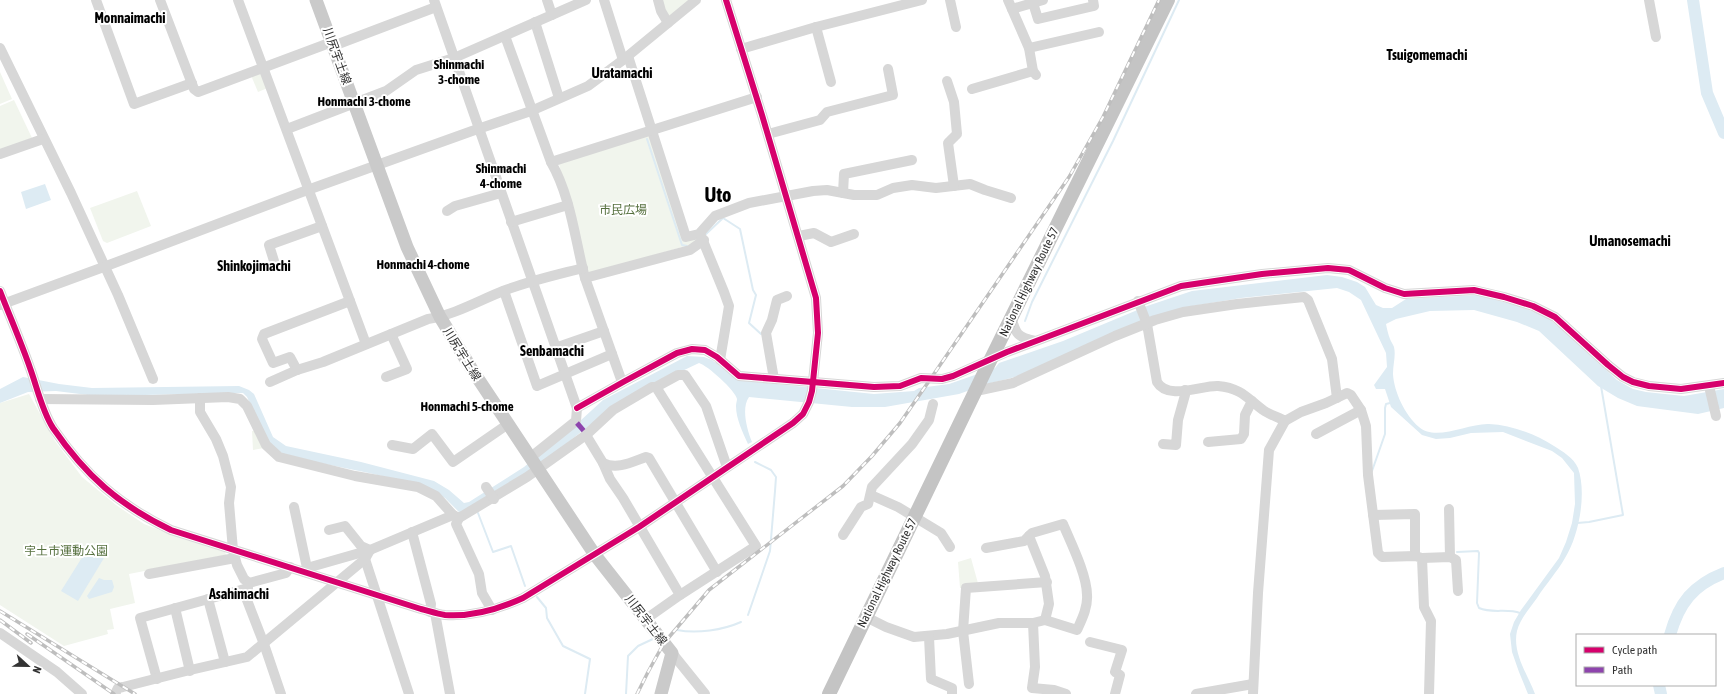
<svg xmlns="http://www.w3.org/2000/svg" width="1724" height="694" viewBox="0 0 1724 694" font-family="'Asap Condensed','Noto Sans JP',sans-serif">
	<rect width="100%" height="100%" fill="#fff"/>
	<!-- green -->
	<g fill="#f1f5ed">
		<polygon points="658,0 696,0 668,23"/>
		<polygon points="263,68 270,87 258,92 250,73"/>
		<polygon points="0,72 12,99 0,104"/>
		<polygon points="14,100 32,138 0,150 0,106"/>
		<polygon points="650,135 685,238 697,239 696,243 588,274 559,164"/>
		<polygon points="137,191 151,226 107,243 103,241 90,208"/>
		<polygon points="29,394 55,441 82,477 116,505 144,524 180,538 225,552 226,555 129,574 135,603 110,609 114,629 107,630 108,634 64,646 0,605 0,403"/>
		<polygon points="252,431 259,431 264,448 253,450"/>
		<polygon points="971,558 979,587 960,588 958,562"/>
	</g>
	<!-- water -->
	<g fill="#ddebf3">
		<polygon points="45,184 51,200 26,209 21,192"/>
		<path d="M1327 275 1342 277 1357 282 1365 287 1376 305 1383 308H1392L1406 299 1478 295 1518 306 1546 316 1568 335 1617 380 1633 389 1646 392 1684 396 1724 389V408L1698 414 1637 406 1618 398 1598 386 1539 331 1517 322 1474 310 1430 311 1396 319 1386 324C1387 329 1388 334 1390 339 1391 342 1393 344 1394 347 1396 356 1393 364 1393 374 1394 392 1405 415 1419 427 1436 442 1468 423 1489 424 1511 425 1535 434 1554 446 1562 451 1574 458 1578 468 1587 493 1579 536 1565 558 1557 572 1546 584 1537 598 1530 608 1520 619 1517 631 1512 653 1528 675 1535 694H1528L1519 672 1512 652 1510 634 1514 622 1521 610 1559 558 1566 542 1572 523 1575 504 1574 473 1562 458 1552 451 1503 432 1471 433 1450 438 1436 439 1422 435 1391 407 1385 389H1376L1374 385 1387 367 1386 353 1361 300 1349 292 1337 288 1241 298 1187 307 1015 377 987 384 959 394 885 407H852L749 397C741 408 747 430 752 442L748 444C743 433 736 419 736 406 736 403 737 401 737 399 736 391 707 365 699 363L638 392 581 432 541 464 460 513 445 498 433 491 399 480 369 473 286 456 269 444 247 397 243 393 96 396 56 391 28 392 0 403V389L23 377 59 384 92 388 239 386 249 390 254 394 273 437 286 446 361 462 434 481 449 490 464 503 469 502 524 467 580 421 603 400 687 356 704 357 712 360 738 380 874 394 914 391 919 388 949 384 995 368 999 363 1063 341 1147 306 1192 291Z"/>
		<polygon points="88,548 104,558 78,601 61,591"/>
		<polygon points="99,578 104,580 112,580 114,587 112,592 89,599 87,596"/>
	</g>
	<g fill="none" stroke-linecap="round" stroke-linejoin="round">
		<!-- stream -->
		<g stroke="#ddebf3" stroke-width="2">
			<polyline points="647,139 682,245 687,246"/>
			<polyline points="706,234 723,218 740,229 753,290 756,295 749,323 761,334"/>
			<polyline points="1025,321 1032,302 1113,141 1179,0"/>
			<polyline points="1372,471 1385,434 1385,408 1386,404 1390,403"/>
			<polyline points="478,513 493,552 511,546 525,586"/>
			<polyline points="1577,523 1589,522 1623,515 1601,386"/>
			<path d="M1457 552 1478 551 1479 553 1477 603 1479 608C1492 614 1507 608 1520 613"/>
			<polyline points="537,597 546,608 547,618 563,646 590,659 585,694"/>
			<polyline points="748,615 770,551 775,491 776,477 771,470 755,462"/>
			<path d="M677 630C697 634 723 630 741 622"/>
			<polyline points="626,694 628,656 638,646 655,638"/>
		</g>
		<!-- river -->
		<g stroke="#ddebf3" stroke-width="12">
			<polyline points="1693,0 1707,93 1724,133"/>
			<path d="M1670 635C1679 603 1693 585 1724 573"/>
			<polyline points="1659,685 1661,694"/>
		</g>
		<!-- minor -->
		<g stroke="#d7d7d7" stroke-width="10">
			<polyline points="96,0 134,104 192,83"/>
			<polyline points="160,0 194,89 198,92 332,42"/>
			<polyline points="238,0 366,344"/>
			<polyline points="434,0 577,408 576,421 531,457"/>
			<polyline points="547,0 552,15"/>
			<polyline points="604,0 623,60"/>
			<polyline points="658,0 661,11 668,23"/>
			<polyline points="950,0 956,27"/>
			<polyline points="1008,0 1029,48 1033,71 1036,75"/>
			<polyline points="1649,0 1656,37"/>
			<polyline points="1033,3 1038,19 1094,6 1093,0"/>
			<polyline points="1012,9 1043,0"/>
			<polyline points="535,22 559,98"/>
			<polyline points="816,27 831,82"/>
			<path d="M505 36 551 162C571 197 575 240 585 278L690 250 704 240"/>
			<polyline points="333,46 436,7"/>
			<polyline points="0,48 71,193 118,295 153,379"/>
			<polyline points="1029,48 1099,32"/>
			<polyline points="741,49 816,27 922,0"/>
			<polyline points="628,56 686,237 699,234 715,216 749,203 813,191 827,190 854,195 877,195 893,188 912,185 936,188 970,184 985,190 1011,198"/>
			<polyline points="947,81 954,102 957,134 948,143 954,186"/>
			<polyline points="972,89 1033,71"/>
			<polyline points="287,129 386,91 416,70 454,58 586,0"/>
			<polyline points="768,134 820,120 827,112 893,95 888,69"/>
			<polyline points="0,154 43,139"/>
			<polyline points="551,162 757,97"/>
			<polyline points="843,193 844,174 912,160"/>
			<polyline points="447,211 455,206 501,193"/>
			<polyline points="511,222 568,205"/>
			<polyline points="701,236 724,292 729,306 720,360"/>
			<polyline points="799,236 814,233 831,242 854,234"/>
			<polyline points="274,261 269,245 322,226"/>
			<polyline points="585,278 622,382"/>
			<path d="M0 291C10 317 21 342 30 368 37 387 42 411 53 428 86 476 119 505 171 530L421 609C429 611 437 614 445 615 472 617 499 609 523 598L639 527 793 423 803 414 809 402 812 391 818 333 816 298 762 115 726 0"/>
			<polyline points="504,291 537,386 612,354"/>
			<path d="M1138 301 1147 324 1157 382C1168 401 1202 385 1218 386 1241 388 1247 398 1263 410 1270 415 1278 417 1285 421"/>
			<polyline points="0,305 109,265 302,192 472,131 531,111 588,86 623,60 696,0"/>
			<path d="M1011 317C1016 334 1017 337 1035 341"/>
			<polyline points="555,348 604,331"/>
			<polyline points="297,370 290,357 273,363 262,339 264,334 350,301"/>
			<polyline points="386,377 407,369 391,334"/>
			<polyline points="774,379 766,333 772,320 777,300 787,296"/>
			<path d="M270 382 297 370 323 362 428 319C454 315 478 301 503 291 529 281 556 275 583 268"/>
			<polyline points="1709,386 1716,416"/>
			<polyline points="976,391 1013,383 1115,336 1155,320 1183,312 1237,304 1304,297 1308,300 1332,359 1337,398"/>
			<polyline points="200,398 200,412 216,439 223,456 231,487 229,503 233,550 237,565 244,579 249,583"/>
			<polyline points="40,399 153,400 228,397 240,399 247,406 266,445 279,457 355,476 418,487 436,496 453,515 459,518 527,477 586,435 613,410 652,387 656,387 678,375 685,375 706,406 727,467"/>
			<polyline points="577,408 625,381 677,353 692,349 705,350 717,357 739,376 874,387 900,386 921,378 942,379 953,376 1007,352 1181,286 1262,274 1328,268 1349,270 1385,288 1404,294 1474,290 1504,297 1533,306 1555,317 1608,365 1623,377 1633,382 1649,386 1681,389 1724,383"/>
			<polyline points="1316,434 1361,410"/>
			<polyline points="586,435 603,463 610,479 623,498 680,595"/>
			<polyline points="1208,442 1241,439 1244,434 1245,415 1252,401"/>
			<polyline points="1163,444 1176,445 1178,420 1185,395 1185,390"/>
			<polyline points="392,445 413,449 432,434 453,462 508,424"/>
			<path d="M603 463C617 470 632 462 646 457L649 458 717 572"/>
			<polyline points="486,487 494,499"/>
			<polyline points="871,495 898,507 941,533 950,547"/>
			<polyline points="294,507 307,568"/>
			<polyline points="1449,509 1450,557"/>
			<polyline points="1373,515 1415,514 1415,556"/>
			<polyline points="459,518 456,524 479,574 482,593 492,610"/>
			<polyline points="329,530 345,526 361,546 370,550"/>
			<polyline points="412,532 431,604 430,612"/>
			<polyline points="843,535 861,507 868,504 872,487 912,444 929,420 933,404"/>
			<polyline points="1029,536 1045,576 1049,604 1045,620"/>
			<polyline points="1422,558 1450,557 1456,560 1458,591"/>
			<polyline points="365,559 409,694"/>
			<polyline points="305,572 307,568 370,550 453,515"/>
			<polyline points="149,574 235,558"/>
			<polyline points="208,599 225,662"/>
			<polyline points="175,608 190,671"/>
			<polyline points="435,613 450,694"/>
			<path d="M866 617 886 627 914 637 947 634 999 623H1033L1045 620 1077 630C1082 619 1088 607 1087 595 1087 575 1071 543 1063 524L1032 533 1024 541 986 548"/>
			<polyline points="646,619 680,595 756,546 656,387"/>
			<polyline points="1033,623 1035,667 1032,688 1054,690 1066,694"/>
			<polyline points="0,633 57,672 82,694"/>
			<polyline points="929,637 931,679 952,688 952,694"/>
			<polyline points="1090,642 1122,650 1115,672 1120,675 1115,694"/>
			<polyline points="672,653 705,694"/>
			<polyline points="157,679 140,618 248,588"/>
			<polyline points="969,684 963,631 966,588 1047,582"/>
			<polyline points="115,694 118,688 123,687 186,671 247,657 365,559 370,550"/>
			<polyline points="281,694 264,644 245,595 249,583 286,573 290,567"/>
			<polyline points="1196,694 1253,684"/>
			<polyline points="1253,694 1258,593 1269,450 1285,421 1301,412 1326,403 1347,393 1351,395 1361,410 1366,426 1368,475 1378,553 1382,557 1415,556 1422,558 1424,607 1431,621 1429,694"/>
		</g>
		<!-- major -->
		<polyline stroke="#cacaca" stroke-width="13" points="316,0 407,247 440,317 471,368 595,555 672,653 661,694"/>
		<!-- highway -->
		<polyline stroke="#c4c4c4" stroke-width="14" points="829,694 987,367 1168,0"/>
		<defs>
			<g id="rail">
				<polyline points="0,611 135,694"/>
				<polyline points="0,620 31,643"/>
				<polyline points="27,634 114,694"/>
				<polyline points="637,694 648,672 664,643 709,590 843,486 872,456 900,423 927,384 1069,177 1103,117 1159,0"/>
			</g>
		</defs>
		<!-- rail casing -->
		<use href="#rail" stroke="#bebebe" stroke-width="3.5"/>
		<!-- rail -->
		<use href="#rail" stroke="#fff" stroke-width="2" stroke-dasharray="6" stroke-linecap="butt"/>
		<!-- quiet -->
		<polyline stroke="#8e44ad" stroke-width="5" stroke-dasharray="10 5" stroke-linecap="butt" points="577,423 584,431"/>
		<defs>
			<g id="cycleway">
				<path d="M0 291C10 317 21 342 30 368 37 387 42 411 53 428 86 476 119 505 171 530L421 609C429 611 437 614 445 615 472 617 499 609 523 598L639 527 793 423 803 414 809 402 812 391 818 333 816 298 762 115 726 0"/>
				<polyline points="577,408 625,381 677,353 692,349 705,350 717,357 739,376 874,387 900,386 921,378 942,379 953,376 1007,352 1181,286 1262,274 1328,268 1349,270 1385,288 1404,294 1474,290 1504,297 1533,306 1555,317 1608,365 1623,377 1633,382 1649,386 1681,389 1724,383"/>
			</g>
		</defs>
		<!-- cycleway casing -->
		<use href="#cycleway" stroke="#fff" stroke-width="8"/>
		<!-- cycleway -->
		<use href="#cycleway" stroke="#d6006c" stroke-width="6"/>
	</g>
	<g text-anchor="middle" stroke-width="4" stroke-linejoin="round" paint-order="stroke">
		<!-- street labels -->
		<g font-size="12" fill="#333" stroke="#fff">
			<text transform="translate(337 56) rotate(70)" y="4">川尻宇土線</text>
			<text transform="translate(1029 282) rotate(-64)" y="4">National Highway Route 57</text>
			<text transform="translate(462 354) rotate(58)" y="4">川尻宇土線</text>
			<text transform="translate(887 573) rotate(-64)" y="4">National Highway Route 57</text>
			<text transform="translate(646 620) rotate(52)" y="4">川尻宇土線</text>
		</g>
		<!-- park labels -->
		<g font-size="12" fill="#56703f" stroke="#fff">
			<text x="623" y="214">市民広場</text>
			<text x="66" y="555">宇土市運動公園</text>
		</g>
		<!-- neighbourhood labels -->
		<g font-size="13" font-weight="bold" fill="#000" stroke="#fff">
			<text x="459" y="69">Shinmachi<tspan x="459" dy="15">3-chome</tspan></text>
			<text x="364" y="106">Honmachi 3-chome</text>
			<text x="501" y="173">Shinmachi<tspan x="501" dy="15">4-chome</tspan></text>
			<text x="423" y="269">Honmachi 4-chome</text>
			<text x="467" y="411">Honmachi 5-chome</text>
		</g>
		<!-- quarter labels -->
		<g font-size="14" font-weight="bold" fill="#000" stroke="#fff">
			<text x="130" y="23">Monnaimachi</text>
			<text x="1427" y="60">Tsuigomemachi</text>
			<text x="622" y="78">Uratamachi</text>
			<text x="1630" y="246">Umanosemachi</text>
			<text x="254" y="271">Shinkojimachi</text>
			<text x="552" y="356">Senbamachi</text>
			<text x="239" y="599">Asahimachi</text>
		</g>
		<!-- town labels -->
		<g font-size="20" font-weight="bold" fill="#000" stroke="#fff">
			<text x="718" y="202">Uto</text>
		</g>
	</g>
	<!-- legend -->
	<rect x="1576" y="634" width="140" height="52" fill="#ffffff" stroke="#adadad"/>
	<rect x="1584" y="647" width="20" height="6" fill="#d6006c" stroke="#adadad"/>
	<text x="1612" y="654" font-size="12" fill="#333333">Cycle path</text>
	<rect x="1584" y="667" width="20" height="6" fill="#8e44ad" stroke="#adadad"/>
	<text x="1612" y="674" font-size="12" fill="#333333">Path</text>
	<!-- north arrow -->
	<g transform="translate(28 666) rotate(112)" stroke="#ffffff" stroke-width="3" paint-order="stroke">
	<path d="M0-3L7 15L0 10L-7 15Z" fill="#333333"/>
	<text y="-6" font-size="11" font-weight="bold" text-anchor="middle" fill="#333333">N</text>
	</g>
</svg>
